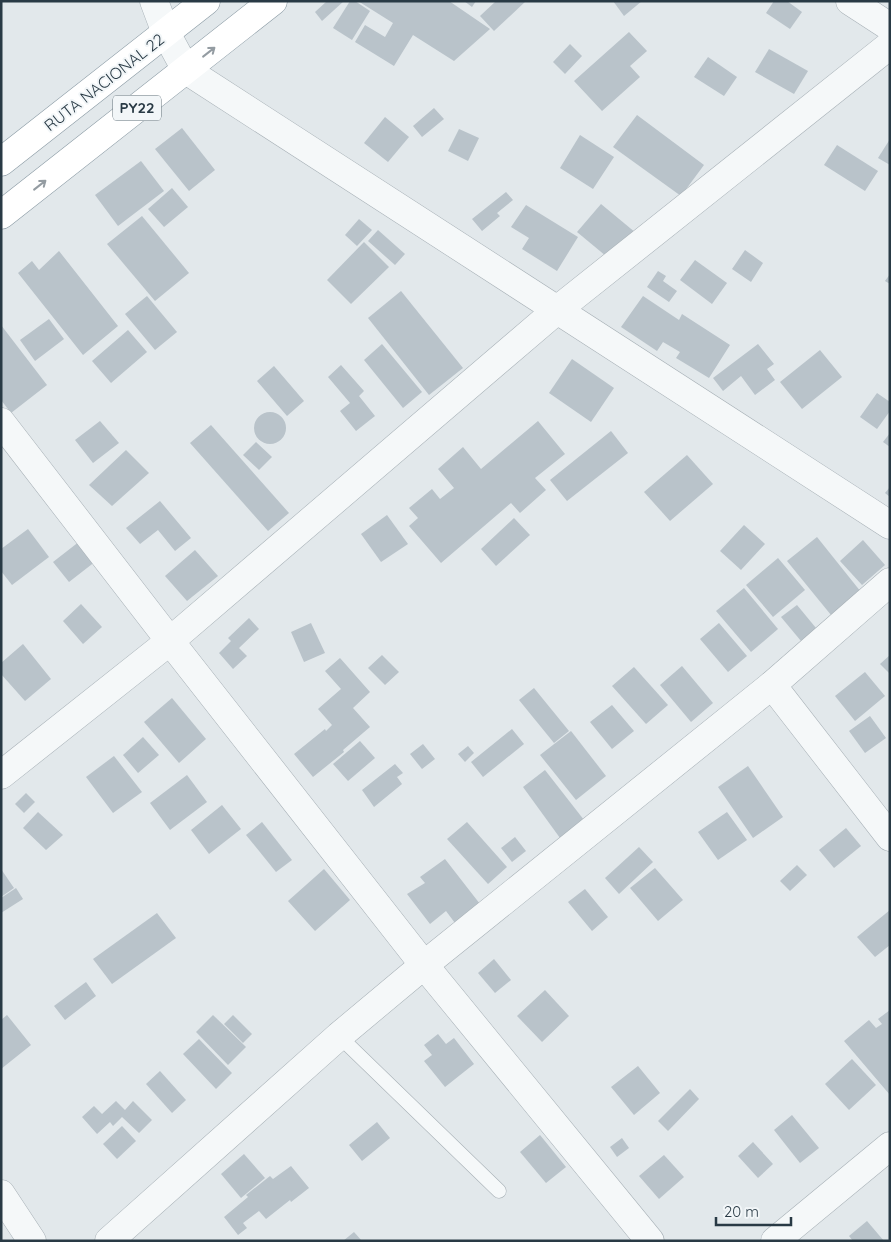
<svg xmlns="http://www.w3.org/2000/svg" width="891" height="1242" viewBox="0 0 891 1242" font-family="Quicksand,sans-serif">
	<rect width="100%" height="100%" fill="#e2e8eb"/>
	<!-- building -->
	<g fill="#b9c3ca">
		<polygon points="327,1 344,1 322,21 315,12"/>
		<polygon points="350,1 355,1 370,11 352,40 333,28"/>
		<polygon points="358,1 449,1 490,29 454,61 413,35 394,66 355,42 365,25 385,37 393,23"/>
		<polygon points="464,1 476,1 472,7"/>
		<polygon points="496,1 526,1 494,31 480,16"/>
		<polygon points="613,1 642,1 624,16"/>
		<polygon points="774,1 787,1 802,12 790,29 766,13"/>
		<polygon points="629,32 647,51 630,66 640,77 602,111 574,81"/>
		<polygon points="570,44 582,56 565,74 553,62"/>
		<polygon points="769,49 808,71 794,94 755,72"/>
		<polygon points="708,57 737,77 724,96 694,77"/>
		<polygon points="434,108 444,119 422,137 413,126"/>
		<polygon points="637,115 704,165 681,196 613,147"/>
		<polygon points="385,117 409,137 388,162 364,143"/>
		<polygon points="182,128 215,170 189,191 155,149"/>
		<polygon points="459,129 479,138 468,161 448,151"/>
		<polygon points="580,135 614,157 593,189 560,168"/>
		<polygon points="890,139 890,165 878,158"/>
		<polygon points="837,145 878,171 865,191 824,165"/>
		<polygon points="141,161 164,191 118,226 95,195"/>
		<polygon points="172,188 188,207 164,227 148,209"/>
		<polygon points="506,192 513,200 497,213 500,216 482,231 472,219"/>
		<polygon points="601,204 636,233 612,261 577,232"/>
		<polygon points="526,205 578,237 557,271 522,249 529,238 511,227"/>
		<polygon points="142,216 189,273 155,301 107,244"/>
		<polygon points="359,219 372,230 357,246 345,235"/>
		<polygon points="378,230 405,254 395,265 368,241"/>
		<polygon points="364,242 389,267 351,304 327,280"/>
		<polygon points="745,250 763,263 751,282 732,269"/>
		<polygon points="59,251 118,326 83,355 18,273 32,261 39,270"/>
		<polygon points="695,260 727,283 712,304 680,280"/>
		<polygon points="658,271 666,276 663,281 677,291 669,302 647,287"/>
		<polygon points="890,274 890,284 885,281"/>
		<polygon points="401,291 463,368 429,395 368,318"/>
		<polygon points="147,296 177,332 155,350 125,314"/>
		<polygon points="643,296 679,320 682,314 730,345 709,378 676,358 680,352 663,342 657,351 621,327"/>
		<polygon points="49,319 64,339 35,361 20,340"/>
		<polygon points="1,325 47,385 11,413 1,400"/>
		<polygon points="128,330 147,352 111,383 92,361"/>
		<polygon points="382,344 422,392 403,408 364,360"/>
		<polygon points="758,344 774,364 767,369 775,380 755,395 741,376 723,391 713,378"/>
		<polygon points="820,350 842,377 802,409 780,382"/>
		<polygon points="572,359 614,388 591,422 549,393"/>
		<polygon points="341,365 364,391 359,396 375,416 356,431 340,411 350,403 328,377"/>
		<polygon points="274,366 304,401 287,416 257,381"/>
		<polygon points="877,393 890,402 890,411 877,429 860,417"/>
		<circle cx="270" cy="428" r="16"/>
		<polygon points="100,421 119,443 93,463 75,440"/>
		<polygon points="538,421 565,454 535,478 546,490 520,513 511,503 441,563 409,526 418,518 409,508 432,489 440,499 454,488 438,469 463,447 481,469"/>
		<polygon points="211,425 289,513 268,531 190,443"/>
		<polygon points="611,431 628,453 567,501 550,480"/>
		<polygon points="890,433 890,447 883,442"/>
		<polygon points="256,442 272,457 259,470 243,455"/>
		<polygon points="126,450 149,473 112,506 89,485"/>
		<polygon points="687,455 713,484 670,521 644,492"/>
		<polygon points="890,487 890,497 885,493"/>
		<polygon points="160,501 191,538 175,551 158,530 140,544 126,528"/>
		<polygon points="387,515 408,544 381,562 361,534"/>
		<polygon points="514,518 530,535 496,566 481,549"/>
		<polygon points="744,525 765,544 741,570 720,551"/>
		<polygon points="28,529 49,557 12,585 1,571 1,549"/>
		<polygon points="817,537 861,592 831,615 787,561"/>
		<polygon points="863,540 885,565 862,585 840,561"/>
		<polygon points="80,541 96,561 69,582 53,562"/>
		<polygon points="195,550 218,576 187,601 165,576"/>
		<polygon points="778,558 805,590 773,617 746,585"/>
		<polygon points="744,588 778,629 751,652 716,611"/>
		<polygon points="81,604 102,627 83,644 63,621"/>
		<polygon points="797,605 816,628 801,641 781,617"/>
		<polygon points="249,618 259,629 239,648 247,656 233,669 219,653 231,641 228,638"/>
		<polygon points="311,623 325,653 304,662 291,632"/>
		<polygon points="719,623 747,656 728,672 700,639"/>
		<polygon points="23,644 51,679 25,701 1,674 1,663"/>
		<polygon points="382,655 399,672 385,685 368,668"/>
		<polygon points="890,655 890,674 880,664"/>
		<polygon points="340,658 370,692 353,708 370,727 343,750 344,752 313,777 294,754 325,729 326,731 332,725 318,709 341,689 325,671"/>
		<polygon points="682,666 713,703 691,722 660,685"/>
		<polygon points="634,667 668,705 646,724 612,686"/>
		<polygon points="865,672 885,696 855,721 835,696"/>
		<polygon points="534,688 569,731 554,743 519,700"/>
		<polygon points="172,698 206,739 179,763 144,722"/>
		<polygon points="612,705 634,731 612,749 590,722"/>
		<polygon points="870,716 886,738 865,753 849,731"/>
		<polygon points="512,729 524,744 483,777 471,762"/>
		<polygon points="571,731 606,776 576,800 540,755"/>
		<polygon points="143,737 159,755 138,773 123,755"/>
		<polygon points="360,741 375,758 348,781 333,764"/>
		<polygon points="423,744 435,759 422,769 410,754"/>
		<polygon points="468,746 474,753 465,762 458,754"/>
		<polygon points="114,756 142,792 113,813 86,777"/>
		<polygon points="395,764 403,773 397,777 402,784 374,807 362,790"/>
		<polygon points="748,766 783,817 753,838 718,787"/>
		<polygon points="545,770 584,820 560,838 523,787"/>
		<polygon points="187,775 207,802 170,830 150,803"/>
		<polygon points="26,793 35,802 24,813 15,804"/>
		<polygon points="222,805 241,829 209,854 191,830"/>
		<polygon points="38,812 63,835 46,850 23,828"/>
		<polygon points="727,812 747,840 718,860 698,832"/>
		<polygon points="262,822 292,860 276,872 246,835"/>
		<polygon points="467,822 507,867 488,884 447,839"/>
		<polygon points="846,828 861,846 834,868 819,850"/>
		<polygon points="515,837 526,851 512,862 501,848"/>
		<polygon points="639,847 653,862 619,894 605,878"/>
		<polygon points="445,859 480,904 455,923 446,911 430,924 407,894 425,883 420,877"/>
		<polygon points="797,865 807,875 790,891 780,881"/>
		<polygon points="655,868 683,900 658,921 630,888"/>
		<polygon points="1,869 14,888 1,897"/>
		<polygon points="324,869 350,900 315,931 288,901"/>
		<polygon points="16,888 23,899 1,913 1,898"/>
		<polygon points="585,889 608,917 592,931 568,902"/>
		<polygon points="890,910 890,945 875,957 857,937"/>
		<polygon points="157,913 176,938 112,984 93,959"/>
		<polygon points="494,959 511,980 495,993 478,973"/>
		<polygon points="86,982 96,996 65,1020 54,1006"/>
		<polygon points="545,990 569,1016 542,1042 517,1016"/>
		<polygon points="890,1010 890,1095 844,1041 869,1020 876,1028 882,1024 878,1019"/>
		<polygon points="7,1015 31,1045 1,1069 1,1020"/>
		<polygon points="213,1015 246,1047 228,1065 196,1032"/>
		<polygon points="233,1015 252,1034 243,1043 224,1024"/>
		<polygon points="438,1034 446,1044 454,1038 474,1064 445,1087 424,1061 432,1055 424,1045"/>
		<polygon points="199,1039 232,1073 216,1089 183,1054"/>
		<polygon points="852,1059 876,1085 849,1110 825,1084"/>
		<polygon points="638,1066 660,1093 634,1115 611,1087"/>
		<polygon points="160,1071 186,1100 172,1113 146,1084"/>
		<polygon points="690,1089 699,1099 668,1131 658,1121"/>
		<polygon points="116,1101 125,1110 133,1101 152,1120 139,1133 122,1117 113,1126 110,1122 97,1134 82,1117 94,1106 102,1114"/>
		<polygon points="792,1115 819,1148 800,1163 774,1130"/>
		<polygon points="377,1122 390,1138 362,1161 349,1145"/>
		<polygon points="122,1126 136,1141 117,1159 103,1144"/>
		<polygon points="540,1135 566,1167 546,1183 520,1152"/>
		<polygon points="622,1138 629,1148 617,1157 610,1147"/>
		<polygon points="753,1142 773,1164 758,1178 738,1156"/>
		<polygon points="244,1154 265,1178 241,1198 221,1174"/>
		<polygon points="664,1155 684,1177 659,1199 639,1176"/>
		<polygon points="291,1166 309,1188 291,1202 290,1200 266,1219 259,1211 243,1223 247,1228 238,1235 224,1217 248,1197 246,1195 270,1176 273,1179"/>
		<polygon points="867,1221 884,1241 853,1241 849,1236"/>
		<polygon points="354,1232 362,1241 343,1241"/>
	</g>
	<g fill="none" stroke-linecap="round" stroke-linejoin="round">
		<defs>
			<polyline id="service" points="339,1036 499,1191"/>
			<g id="minor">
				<polyline points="154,1 166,33 186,70 890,525"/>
				<polyline points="850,1 890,27"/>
				<polyline points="1,422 170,641 424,965 650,1241"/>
				<polyline points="772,685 890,837"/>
				<polyline points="1,775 170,641 557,310 890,45"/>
				<polyline points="1,1194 32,1241"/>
				<polyline points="109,1241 339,1036 424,965 772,685 890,582"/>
				<polyline points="775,1241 890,1146"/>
			</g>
			<g id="trunk">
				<polyline points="1,162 206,1"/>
				<polyline points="1,215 273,1"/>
			</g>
		</defs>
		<!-- service casing -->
		<use href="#service" stroke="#a7b0b6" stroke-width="15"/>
		<!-- minor casing -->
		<use href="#minor" stroke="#a7b0b6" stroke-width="29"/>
		<!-- trunk casing -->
		<use href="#trunk" stroke="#8999a3" stroke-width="29"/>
		<!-- service -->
		<use href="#service" stroke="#f5f8f9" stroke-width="14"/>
		<!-- minor -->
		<use href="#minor" stroke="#f5f8f9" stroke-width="28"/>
		<!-- trunk -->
		<use href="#trunk" stroke="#fff" stroke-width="28"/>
	</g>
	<!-- one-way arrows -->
	<defs><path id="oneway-shaft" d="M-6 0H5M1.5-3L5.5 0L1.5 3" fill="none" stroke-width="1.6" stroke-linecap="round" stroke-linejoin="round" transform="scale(1.25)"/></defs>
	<g stroke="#949ca2">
		<use href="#oneway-shaft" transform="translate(209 52) rotate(-38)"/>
		<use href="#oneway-shaft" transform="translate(40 185) rotate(-38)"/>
	</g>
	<g text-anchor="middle" stroke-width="4" stroke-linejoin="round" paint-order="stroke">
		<!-- shield labels -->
		<rect fill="#f2f6f8" stroke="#65727b" stroke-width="1" x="113" y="95.5" width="48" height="25" rx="4"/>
		<g font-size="15" font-weight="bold" fill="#293a45">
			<text x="137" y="113">PY22</text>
		</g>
		<!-- street labels -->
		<g font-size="16" fill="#293a45" stroke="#f2f6f8">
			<text transform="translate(104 82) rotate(-38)" y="6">RUTA NACIONAL 22</text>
		</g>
	</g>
	<!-- border -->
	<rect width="891" height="1242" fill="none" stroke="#293a45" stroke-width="5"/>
	<!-- scale -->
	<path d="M716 1217v8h75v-8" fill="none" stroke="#293a45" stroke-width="2.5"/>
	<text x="724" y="1217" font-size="15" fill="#293a45" stroke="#f2f6f8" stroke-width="4" paint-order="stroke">20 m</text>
</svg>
